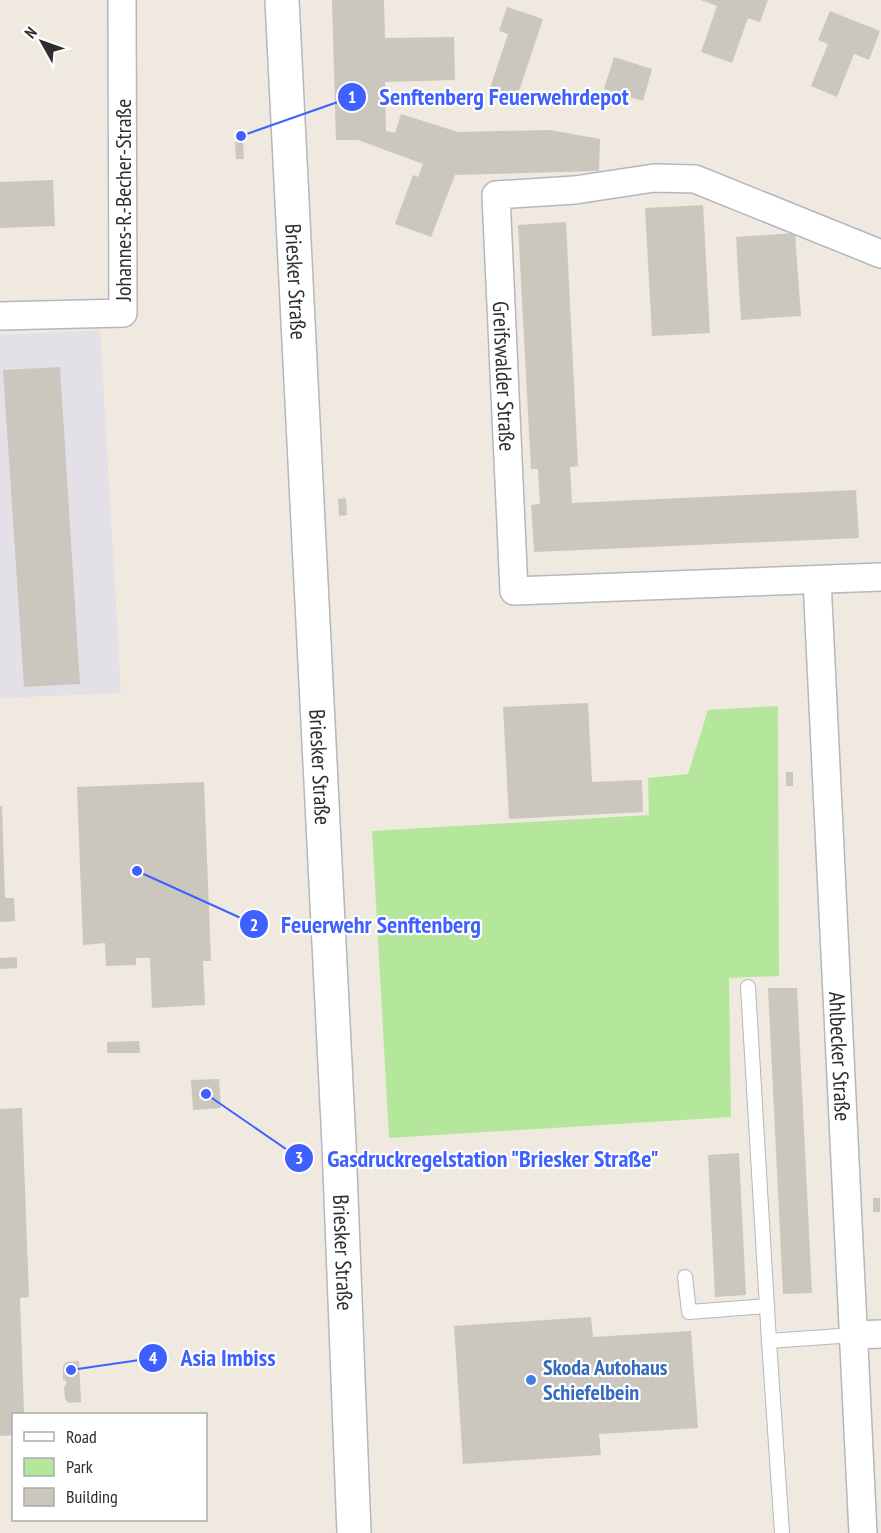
<svg xmlns="http://www.w3.org/2000/svg" width="881" height="1533" viewBox="0 0 881 1533" font-family="'PT Sans Narrow',sans-serif">
	<rect width="100%" height="100%" fill="#efe9e0"/>
	<!-- industrial -->
	<polygon fill="#e3e0e8" points="100,330 121,693 0,698 0,335"/>
	<!-- green -->
	<polygon fill="#b4e79b" points="778,706 779,976 729,978 731,1117 389,1138 372,831 649,815 648,778 688,774 708,710"/>
	<!-- building -->
	<g fill="#cbc7be">
		<polygon points="332,0 384,0 385,38 454,37 455,80 385,82 386,131 395,133 401,114 458,132 550,130 600,139 599,171 455,175 431,237 395,224 413,175 418,177 423,164 358,140 336,140"/>
		<polygon points="701,0 768,0 760,22 748,18 732,63 701,52 717,6"/>
		<polygon points="507,7 543,19 516,100 489,91 508,34 499,31"/>
		<polygon points="830,11 880,31 869,60 854,54 837,97 811,86 828,44 818,40"/>
		<polygon points="614,57 652,69 643,101 604,89"/>
		<polygon points="235,142 243,142 244,159 236,159"/>
		<polygon points="53,180 55,226 0,228 0,182"/>
		<polygon points="703,205 710,333 652,336 645,208"/>
		<polygon points="566,222 578,466 570,467 572,503 856,490 859,538 534,552 531,505 540,504 538,469 531,469 518,225"/>
		<polygon points="795,233 801,316 741,320 736,237"/>
		<polygon points="60,367 80,684 24,687 3,370"/>
		<polygon points="346,498 347,515 339,516 338,499"/>
		<polygon points="588,703 592,782 642,780 643,812 509,819 503,707"/>
		<rect x="786" y="772" width="7" height="14"/>
		<polygon points="204,782 211,961 203,961 205,1005 152,1008 150,958 136,958 136,965 106,966 105,943 83,945 77,787"/>
		<polygon points="0,806 2,806 5,898 14,898 15,921 0,922"/>
		<polygon points="17,957 17,968 0,969 0,958"/>
		<polygon points="768,988 797,988 812,1293 783,1294"/>
		<polygon points="139,1041 140,1053 107,1053 107,1042"/>
		<polygon points="219,1079 221,1108 193,1110 191,1080"/>
		<polygon points="22,1108 29,1297 20,1298 24,1414 14,1414 14,1435 0,1436 0,1109"/>
		<polygon points="739,1153 746,1295 715,1297 708,1155"/>
		<rect x="873" y="1198" width="7" height="14"/>
		<polygon points="591,1317 593,1337 691,1331 698,1428 599,1434 601,1455 463,1464 454,1326"/>
		<polygon points="79,1361 81,1402 69,1403 65,1399 64,1387 67,1382 63,1379 63,1366 66,1362"/>
	</g>
	<g fill="none" stroke-linecap="round" stroke-linejoin="round">
		<defs>
			<g id="service">
				<polyline points="748,987 769,1341"/>
				<polyline points="685,1277 689,1312 767,1306"/>
				<polyline points="782,1533 769,1341 854,1335"/>
			</g>
			<g id="minor">
				<path id="s1" d="M881 254 695 179 654 178 575 190 496 195 514 591 881 577"/>
				<polyline points="0,316 123,313 122,0"/>
				<path id="s2" d="M817 580 863 1533"/>
				<polyline points="854,1335 881,1334"/>
			</g>
			<g id="secondary">
				<path id="s3" d="M282 0 339 1144 354 1533"/>
			</g>
		</defs>
		<!-- service casing -->
		<use href="#service" stroke="#b4b6c1" stroke-width="16"/>
		<!-- minor casing -->
		<use href="#minor" stroke="#b4b6c1" stroke-width="30"/>
		<!-- secondary casing -->
		<use href="#secondary" stroke="#b4b6c1" stroke-width="36"/>
		<!-- service -->
		<use href="#service" stroke="#fff" stroke-width="14"/>
		<!-- minor -->
		<use href="#minor" stroke="#fff" stroke-width="27"/>
		<!-- secondary -->
		<use href="#secondary" stroke="#fff" stroke-width="33"/>
	</g>
	<!-- markers -->
	<circle fill="#3f7fe0" stroke="#fff" stroke-width="2" cx="531" cy="1380" r="6"/>
	<g text-anchor="middle" stroke-width="4.5" stroke-linejoin="round" paint-order="stroke">
		<!-- street labels -->
		<g font-size="22" fill="#2e2e2e" stroke="#fff">
			<text transform="translate(123 200) rotate(-90)" y="8">Johannes-R.-Becher-Straße</text>
			<text dy="8" stroke="none"><textPath href="#s3" startOffset="282">Briesker Straße</textPath></text>
			<text dy="8" stroke="none"><textPath href="#s1" startOffset="582">Greifswalder Straße</textPath></text>
			<text dy="8" stroke="none"><textPath href="#s3" startOffset="768">Briesker Straße</textPath></text>
			<text dy="8" stroke="none"><textPath href="#s2" startOffset="477">Ahlbecker Straße</textPath></text>
			<text dy="8" stroke="none"><textPath href="#s3" startOffset="1254">Briesker Straße</textPath></text>
		</g>
		<!-- shop labels -->
		<g font-size="22" font-weight="bold" fill="#366cbe" stroke="#fff" text-anchor="start">
			<text x="543" y="1375">Skoda Autohaus<tspan x="543" dy="25">Schiefelbein</tspan></text>
		</g>
	</g>
	<!-- callouts -->
	<path fill="none" stroke="#3d60ff" stroke-width="2" d="M241 136L352 97M137 871L254 924M206 1094L299 1158M71 1370L153 1358"/>
	<g fill="#3d60ff" stroke="#fff" stroke-width="2">
		<circle cx="241" cy="136" r="6"/>
		<circle cx="137" cy="871" r="6"/>
		<circle cx="206" cy="1094" r="6"/>
		<circle cx="71" cy="1370" r="6"/>
		<circle cx="352" cy="97" r="15"/>
		<circle cx="254" cy="924" r="15"/>
		<circle cx="299" cy="1158" r="15"/>
		<circle cx="153" cy="1358" r="15"/>
	</g>
	<g font-size="18" text-anchor="middle" font-weight="bold" fill="#fff">
		<text x="352" y="103">1</text>
		<text x="254" y="931">2</text>
		<text x="299" y="1164">3</text>
		<text x="153" y="1364">4</text>
	</g>
	<g font-size="24" text-anchor="middle" font-weight="bold" fill="#3d60ff" stroke="#fff" stroke-width="4.5" stroke-linejoin="round" paint-order="stroke">
		<text x="504" y="105">Senftenberg Feuerwehrdepot</text>
		<text x="381" y="933">Feuerwehr Senftenberg</text>
		<text x="493" y="1167">Gasdruckregelstation "Briesker Straße"</text>
		<text x="228" y="1366">Asia Imbiss</text>
	</g>
	<!-- legend -->
	<rect x="12" y="1413" width="195" height="108" fill="#ffffff" stroke="#ababab" stroke-width="1.5"/>
	<rect x="24" y="1432" width="30" height="9" fill="#ffffff" stroke="#ababab" stroke-width="1.5"/>
	<text x="66" y="1443" font-size="18" fill="#2e2e2e">Road</text>
	<rect x="24" y="1458" width="30" height="18" fill="#b4e79b" stroke="#ababab" stroke-width="1.5"/>
	<text x="66" y="1473" font-size="18" fill="#2e2e2e">Park</text>
	<rect x="24" y="1488" width="30" height="18" fill="#cbc7be" stroke="#ababab" stroke-width="1.5"/>
	<text x="66" y="1503" font-size="18" fill="#2e2e2e">Building</text>
	<!-- north arrow -->
	<g transform="translate(42 42) rotate(310)" stroke="#ffffff" stroke-width="4.5" paint-order="stroke">
	<path d="M0-4.5L10 22L0 15L-10 22Z" fill="#2e2e2e"/>
	<text y="-9" font-size="16" font-weight="bold" text-anchor="middle" fill="#2e2e2e">N</text>
	</g>
</svg>
